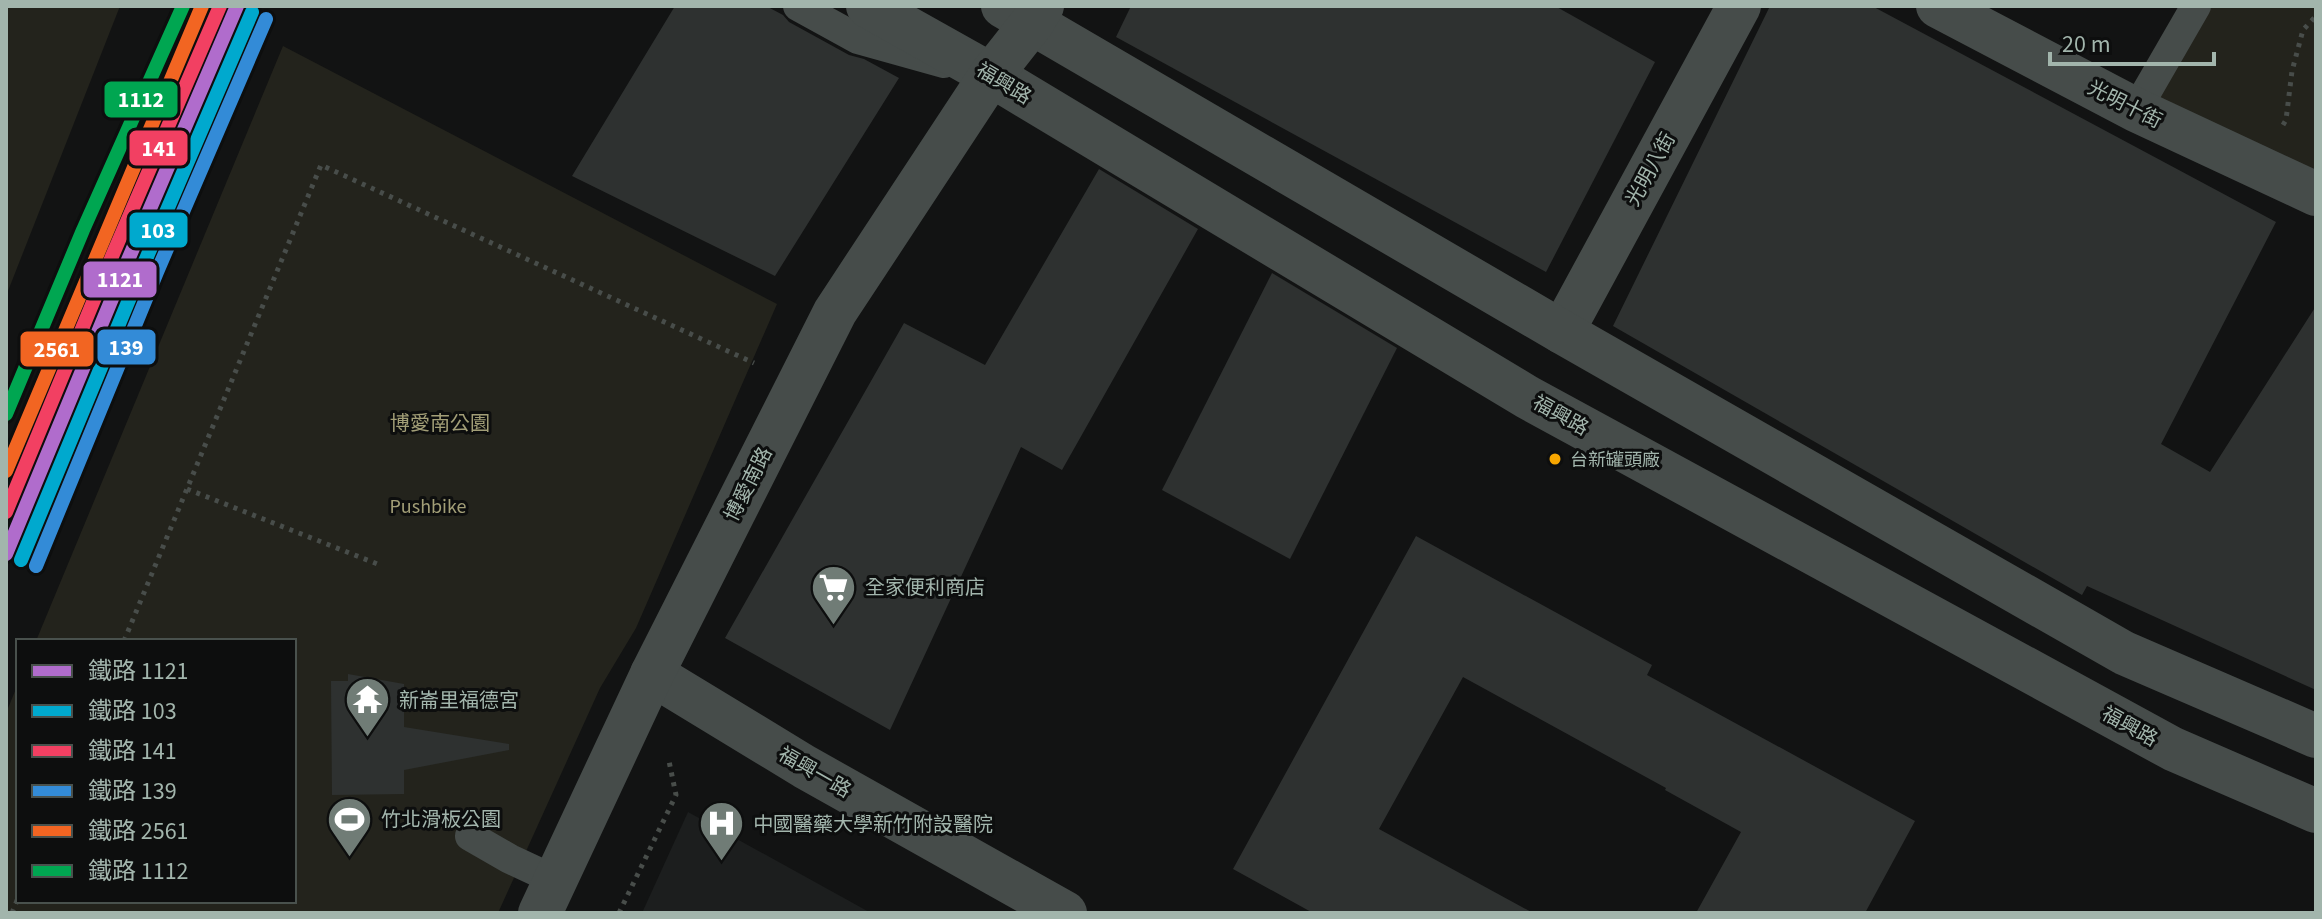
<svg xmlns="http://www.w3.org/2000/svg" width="2322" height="919" viewBox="0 0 2322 919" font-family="'Source Sans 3','Noto Sans TC',sans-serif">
	<rect width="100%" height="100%" fill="#121313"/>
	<!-- built -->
	<polygon fill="#1c1e1e" points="688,812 871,913 642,913"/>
	<!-- green -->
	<g fill="#23231c">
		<polygon points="6,6 120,6 6,296"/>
		<polygon points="2196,6 2316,6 2316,194 2136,110"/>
		<polygon points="283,46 777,304 636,628 600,688 498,913 6,913 6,713 18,684 18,901 294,901 294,641 36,641"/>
	</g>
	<!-- building -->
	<g fill="#2e3130">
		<polygon points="675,6 766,6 783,15 789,22 849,55 864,59 899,78 775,276 572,176"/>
		<polygon points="1131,6 1555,6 1655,62 1546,272 1116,37"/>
		<polygon points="1770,6 1872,6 2276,222 2161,444 2210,472 2316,306 2316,690 2087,586 2082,595 1613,326"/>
		<polygon points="1099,169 1198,229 1062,470 1021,447 890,730 725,638 904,323 985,365"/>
		<polygon points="1272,273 1397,348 1290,559 1162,490"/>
		<polygon points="1416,536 1652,665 1647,675 1915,821 1865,913 1696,913 1741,832 1665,790 1666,788 1463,677 1379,829 1533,913 1313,913 1233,869"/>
		<polygon points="348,674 404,684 404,727 509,744 509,750 404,770 404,794 332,795 331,681 348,681"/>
	</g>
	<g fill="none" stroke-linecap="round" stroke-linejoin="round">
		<!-- path -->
		<g stroke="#484d4a" stroke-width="5" stroke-dasharray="4 6" stroke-linecap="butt">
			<polyline points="2283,125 2286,120 2292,71 2303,30 2316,16"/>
			<polyline points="187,489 380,565"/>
			<polyline points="124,641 321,165 754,363"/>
			<polyline points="12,913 18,898"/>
			<polyline points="619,913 676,795 669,761"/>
		</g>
		<!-- service -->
		<g stroke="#464c4a" stroke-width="30">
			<polyline points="798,6 858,39 944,63"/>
			<polyline points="2136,110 2196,6"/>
			<polyline points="470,836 510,859 555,880"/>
		</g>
		<!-- minor -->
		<g stroke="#464c4a" stroke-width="44">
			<polyline points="1938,6 2136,110 2316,194"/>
			<polyline points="1562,332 1739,6"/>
			<polyline points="652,674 805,767 1065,913"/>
		</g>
		<!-- tertiary -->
		<g stroke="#464c4a" stroke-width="44">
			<polyline points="868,6 991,75 1527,397 2173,749 2316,811"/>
			<polyline points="1003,6 1562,332 2124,653 2316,736"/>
			<polyline points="540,913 652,674 835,312 991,75 1032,23 1042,6"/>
		</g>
		<defs>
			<polyline id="rail-1" points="6,554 128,260 237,6"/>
			<polyline id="rail-2" points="21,560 143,266 252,12"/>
			<polyline id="rail-3" points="6,512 113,254 220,6"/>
			<polyline id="rail-4" points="36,566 157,272 266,19"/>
			<polyline id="rail-5" points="6,471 202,6"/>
			<polyline id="rail-6" points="6,414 83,230 183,6"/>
		</defs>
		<!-- rail-1 casing -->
		<use href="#rail-1" stroke="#0d0e0e" stroke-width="20"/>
		<!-- rail-2 casing -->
		<use href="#rail-2" stroke="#0d0e0e" stroke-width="20"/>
		<!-- rail-3 casing -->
		<use href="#rail-3" stroke="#0d0e0e" stroke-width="20"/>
		<!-- rail-4 casing -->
		<use href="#rail-4" stroke="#0d0e0e" stroke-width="20"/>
		<!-- rail-5 casing -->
		<use href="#rail-5" stroke="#0d0e0e" stroke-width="20"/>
		<!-- rail-6 casing -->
		<use href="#rail-6" stroke="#0d0e0e" stroke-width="20"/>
		<!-- rail-1 -->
		<use href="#rail-1" stroke="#b06ccc" stroke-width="14"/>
		<!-- rail-2 -->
		<use href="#rail-2" stroke="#00a9ce" stroke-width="14"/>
		<!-- rail-3 -->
		<use href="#rail-3" stroke="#f24062" stroke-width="14"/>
		<!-- rail-4 -->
		<use href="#rail-4" stroke="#338bd7" stroke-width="14"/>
		<!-- rail-5 -->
		<use href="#rail-5" stroke="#f26522" stroke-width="14"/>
		<!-- rail-6 -->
		<use href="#rail-6" stroke="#00a651" stroke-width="14"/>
	</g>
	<!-- icons -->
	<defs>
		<symbol id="supermarket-pin" viewBox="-11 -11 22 30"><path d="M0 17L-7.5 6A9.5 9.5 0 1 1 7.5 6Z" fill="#707c76" stroke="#0d0e0e"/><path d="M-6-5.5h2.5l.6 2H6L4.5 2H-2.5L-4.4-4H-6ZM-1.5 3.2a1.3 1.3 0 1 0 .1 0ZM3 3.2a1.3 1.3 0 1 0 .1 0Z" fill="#fff"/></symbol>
		<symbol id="temple-pin" viewBox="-11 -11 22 30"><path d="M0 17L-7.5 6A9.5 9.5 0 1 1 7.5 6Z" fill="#707c76" stroke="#0d0e0e"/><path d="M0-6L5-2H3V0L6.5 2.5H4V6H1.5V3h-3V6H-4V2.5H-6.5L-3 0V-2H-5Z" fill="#fff"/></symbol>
		<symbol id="stadium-pin" viewBox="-11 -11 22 30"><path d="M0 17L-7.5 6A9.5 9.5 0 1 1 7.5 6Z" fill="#707c76" stroke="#0d0e0e"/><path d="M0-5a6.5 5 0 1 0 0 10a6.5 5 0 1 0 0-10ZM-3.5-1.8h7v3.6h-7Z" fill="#fff"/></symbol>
		<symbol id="hospital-pin" viewBox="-11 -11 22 30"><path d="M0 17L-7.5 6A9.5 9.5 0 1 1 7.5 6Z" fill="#707c76" stroke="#0d0e0e"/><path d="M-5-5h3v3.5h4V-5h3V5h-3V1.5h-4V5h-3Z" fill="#fff"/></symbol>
	</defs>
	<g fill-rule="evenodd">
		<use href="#supermarket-pin" x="808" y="562" width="51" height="69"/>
		<use href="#temple-pin" x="342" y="674" width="51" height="69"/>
		<use href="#stadium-pin" x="324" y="794" width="51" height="69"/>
		<use href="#hospital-pin" x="696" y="798" width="51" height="69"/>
	</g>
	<!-- markers -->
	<circle fill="#f7a600" stroke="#0d0e0e" stroke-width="3" cx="1555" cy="459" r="7"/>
	<g text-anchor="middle" stroke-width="6" stroke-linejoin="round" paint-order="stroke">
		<!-- bus labels -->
		<g font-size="18" fill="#a2b5ac" stroke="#0d0e0e" text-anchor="start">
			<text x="1570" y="466">台新罐頭廠</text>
		</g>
		<!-- street labels -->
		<g font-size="20" fill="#a2b5ac" stroke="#0d0e0e">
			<text transform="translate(1004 83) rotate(31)" y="7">福興路</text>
			<text transform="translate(2125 104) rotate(27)" y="7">光明十街</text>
			<text transform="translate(1650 169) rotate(-61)" y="7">光明八街</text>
			<text transform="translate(1561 415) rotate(29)" y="7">福興路</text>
			<text transform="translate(748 484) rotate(-63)" y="7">博愛南路</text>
			<text transform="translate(2130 726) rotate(29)" y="7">福興路</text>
			<text transform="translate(815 772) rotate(30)" y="7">福興一路</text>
		</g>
		<!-- park labels -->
		<g font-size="20" fill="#a29e77" stroke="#0d0e0e">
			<text x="440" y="430">博愛南公園</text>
			<text x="428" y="513">Pushbike</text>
		</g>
		<!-- poi labels -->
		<g font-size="20" fill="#a2b5ac" stroke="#0d0e0e" text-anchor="start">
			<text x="865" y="594">全家便利商店</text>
			<text x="399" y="707">新崙里福德宮</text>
			<text x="381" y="826">竹北滑板公園</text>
			<text x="753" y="831">中國醫藥大學新竹附設醫院</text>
		</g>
	</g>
	<g stroke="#0d0e0e" stroke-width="3">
		<rect x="103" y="80" width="76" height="39" rx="8" fill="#00a651"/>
		<rect x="128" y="129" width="61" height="38" rx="8" fill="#f24062"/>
		<rect x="128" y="211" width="61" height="38" rx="8" fill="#00a9ce"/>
		<rect x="82" y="260" width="76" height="39" rx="8" fill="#b06ccc"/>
		<rect x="96" y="328" width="61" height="38" rx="8" fill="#338bd7"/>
		<rect x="19" y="330" width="76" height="38" rx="8" fill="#f26522"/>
	</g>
	<g font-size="22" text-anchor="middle" font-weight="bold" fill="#fff">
		<text x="141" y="107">1112</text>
		<text x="159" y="156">141</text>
		<text x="158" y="238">103</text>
		<text x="120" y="287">1121</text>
		<text x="126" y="355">139</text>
		<text x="57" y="357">2561</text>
	</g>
	<!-- border -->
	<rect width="2322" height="919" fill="none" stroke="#a2b5ac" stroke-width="16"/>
	<!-- legend -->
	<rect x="16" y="639" width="280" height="264" fill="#0d0e0e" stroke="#49514d" stroke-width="2"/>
	<rect x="32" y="665" width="40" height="12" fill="#b06ccc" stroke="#49514d" stroke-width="2"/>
	<text x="88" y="679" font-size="24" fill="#a2b5ac">鐵路 1121</text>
	<rect x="32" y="705" width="40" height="12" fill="#00a9ce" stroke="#49514d" stroke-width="2"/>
	<text x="88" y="719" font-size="24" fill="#a2b5ac">鐵路 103</text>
	<rect x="32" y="745" width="40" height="12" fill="#f24062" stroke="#49514d" stroke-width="2"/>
	<text x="88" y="759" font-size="24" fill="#a2b5ac">鐵路 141</text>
	<rect x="32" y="785" width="40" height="12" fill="#338bd7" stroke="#49514d" stroke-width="2"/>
	<text x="88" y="799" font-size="24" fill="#a2b5ac">鐵路 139</text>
	<rect x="32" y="825" width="40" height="12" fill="#f26522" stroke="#49514d" stroke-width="2"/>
	<text x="88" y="839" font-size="24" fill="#a2b5ac">鐵路 2561</text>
	<rect x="32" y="865" width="40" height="12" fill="#00a651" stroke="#49514d" stroke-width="2"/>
	<text x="88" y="879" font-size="24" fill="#a2b5ac">鐵路 1112</text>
	<!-- scale -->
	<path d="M2050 52v12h164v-12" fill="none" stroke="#a2b5ac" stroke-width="4"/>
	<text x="2062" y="52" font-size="24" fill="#a2b5ac" stroke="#0d0e0e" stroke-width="6" paint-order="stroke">20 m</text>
</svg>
